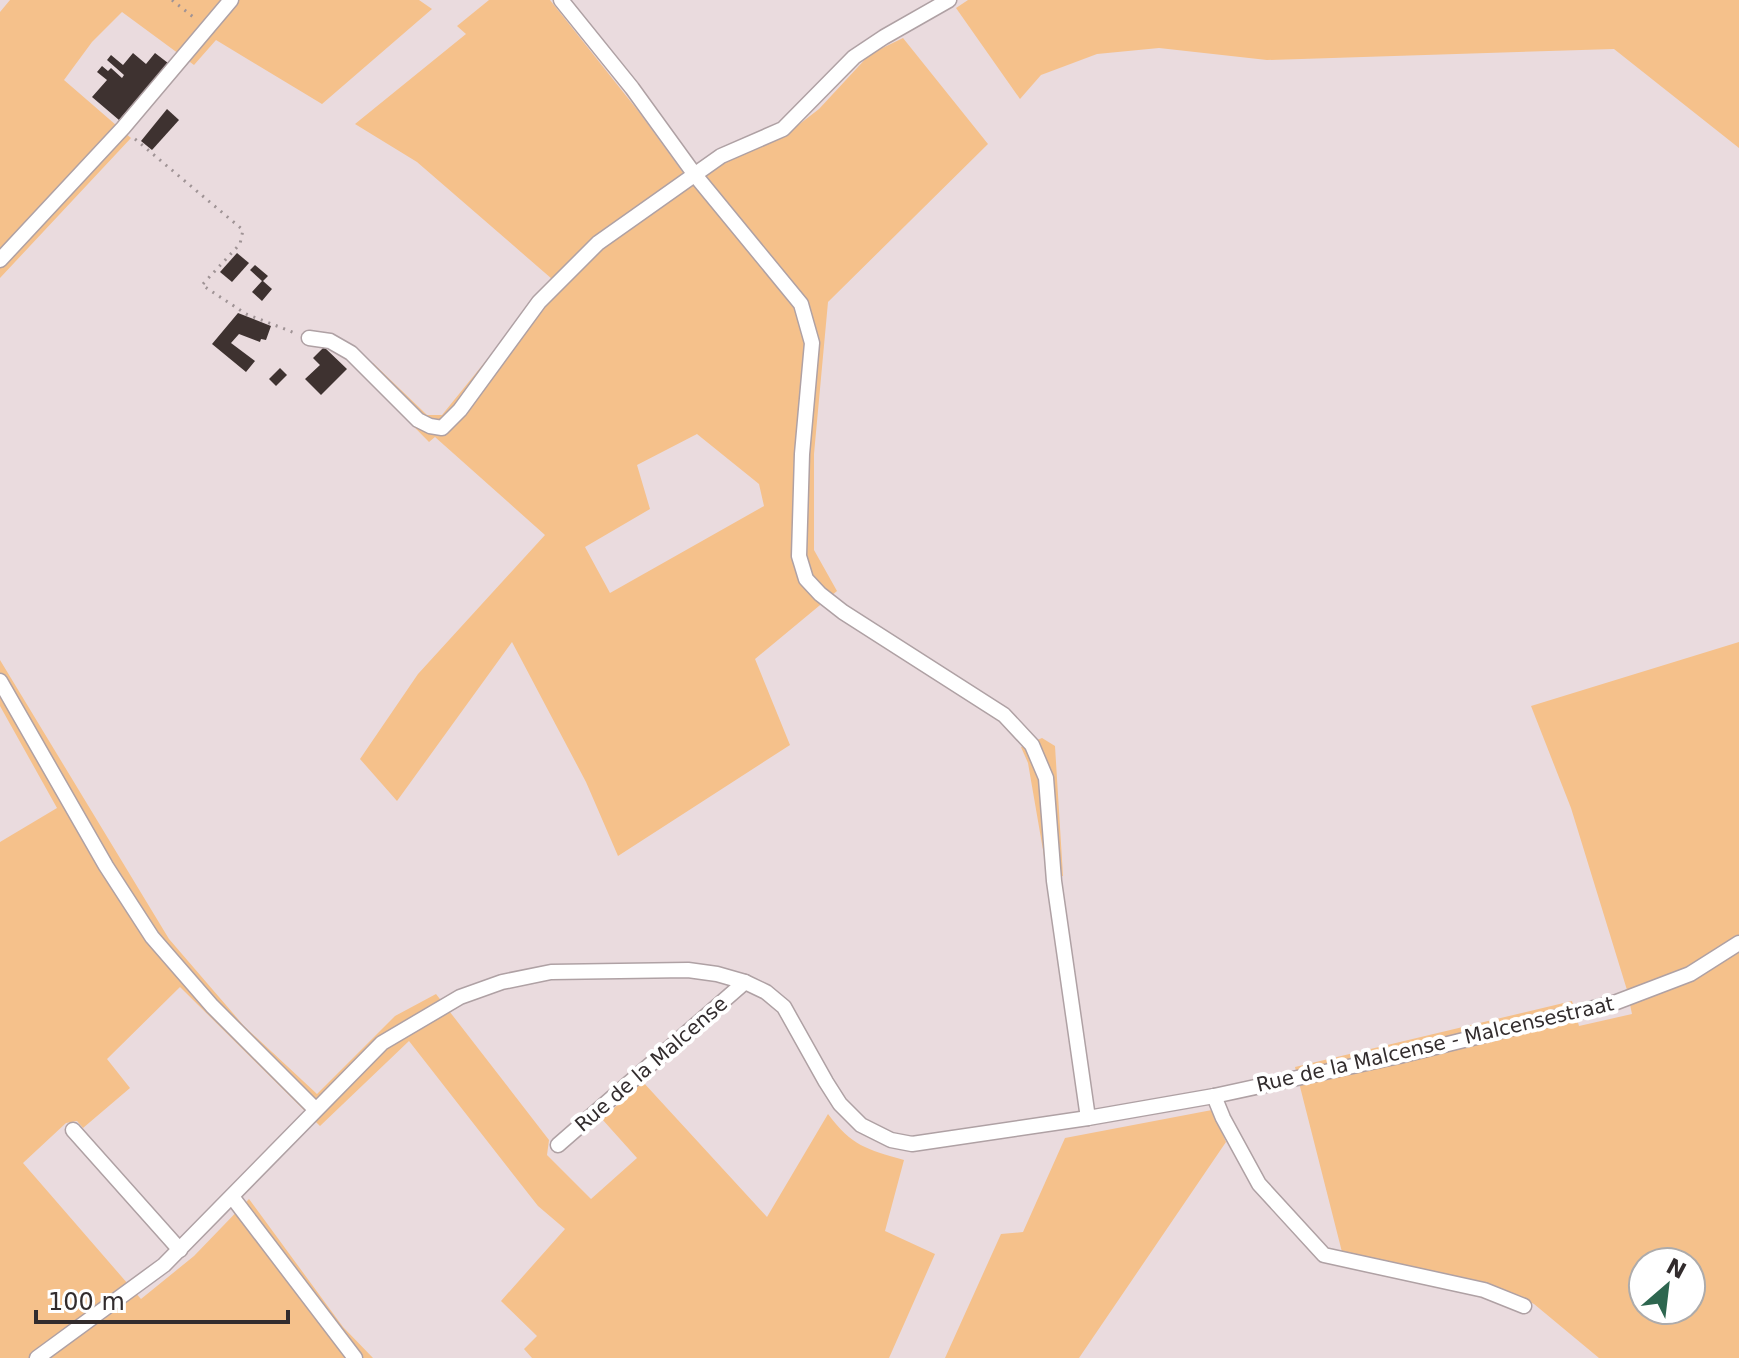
<svg xmlns="http://www.w3.org/2000/svg" width="1739" height="1358" viewBox="0 0 1739 1358" font-family="'DejaVu Sans',sans-serif">
	<rect width="100%" height="100%" fill="#eadbde"/>
	<!-- green -->
	<g fill="#f5c18b" fill-rule="evenodd">
		<polygon points="10,0 419,0 432,9 322,104 216,40 194,65 122,12 92,42 64,80 131,138 0,278 0,12"/>
		<path d="M489 0H550L639 112 692 185 726 161 788 133 819 109 870 54 903 38 988 144 828 302 814 454V550L837 591 755 659 790 745 618 856 586 782 512 642 397 801 360 759 418 674 545 535 435 437 429 442 362 374 373 363 427 415H442L552 279 417 162 355 124 466 34 457 26ZM697 434 759 484 764 506 610 593 585 547 650 509 637 465Z"/>
		<polygon points="968,0 1739,0 1739,148 1614,49 1267,60 1159,48 1097,54 1041,75 1020,99 956,8"/>
		<path d="M1739 642V1358H1599L1534 1304 1498 1287 1342 1252 1295 1067 1572 1001 1579 1026 1632 1014 1627 990 1571 808 1531 706ZM1643 1262H1691V1310H1643Z"/>
		<path d="M0 660 169 939 244 1026 317 1094 395 1016 436 994 549 1140 547 1155 591 1199 637 1158 602 1119 643 1082 767 1217 828 1114C852 1146 866 1149 904 1160L885 1231 935 1254 889 1358H532L524 1349 537 1336 501 1301 565 1229 538 1206 409 1041 320 1126 180 987 107 1059 130 1088 83 1128 77 1121 66 1123 23 1163 141 1299 194 1256 249 1199 343 1327 373 1358H0V842L57 808 0 706Z"/>
		<polygon points="1042,738 1055,746 1063,876 1048,879 1028,763 1021,747"/>
		<polygon points="1212,1110 1226,1142 1079,1358 945,1358 1001,1234 1023,1232 1065,1138"/>
	</g>
	<!-- building -->
	<g fill="#3e3230">
		<polygon points="133,53 146,64 155,53 168,63 119,120 92,97 107,80 97,72 102,66 108,71 111,68 122,78 124,75 107,60 111,55 123,65"/>
		<polygon points="167,109 179,120 152,150 141,141"/>
		<polygon points="237,253 249,263 232,282 220,272"/>
		<polygon points="255,265 268,276 263,281 272,289 262,301 252,292 262,281 250,270"/>
		<polygon points="238,313 271,326 266,340 261,339 260,342 239,334 231,343 255,361 246,372 212,344"/>
		<polygon points="324,347 347,369 321,395 305,379 320,365 313,358"/>
		<polygon points="280,368 287,375 276,386 269,379"/>
	</g>
	<g fill="none" stroke-linecap="round" stroke-linejoin="round">
		<defs>
			<g id="street">
				<polyline points="561,0 632,88 695,175 801,304 812,343 802,454 799,556 806,579 820,594 843,612 1004,715 1032,745 1046,778 1054,881 1088,1118"/>
				<polyline points="0,260 123,128 231,0"/>
				<polyline points="309,338 330,341 351,353 418,420 430,426 442,428 460,410 539,302 598,243 721,156 783,129 854,57 884,37 949,0"/>
				<polyline points="0,681 106,866 152,937 212,1006 315,1109"/>
				<polyline points="1214,1096 1223,1118 1259,1184 1324,1255 1484,1290 1524,1306"/>
				<polyline points="73,1130 180,1250"/>
				<polyline points="558,1145 745,982"/>
				<polyline points="233,1198 355,1358"/>
				<polyline points="37,1358 164,1265 382,1043 460,997 502,982 551,972 688,970 717,974 745,982 766,992 784,1007 826,1082 840,1104 861,1125 891,1140 912,1144 1088,1118 1214,1096 1399,1056 1614,1003 1690,974 1739,943"/>
			</g>
		</defs>
		<!-- street casing -->
		<use href="#street" stroke="#afa1a4" stroke-width="17"/>
		<!-- path -->
		<g stroke="#9f9395" stroke-width="3" stroke-dasharray="2 6" stroke-linecap="butt">
			<polyline points="172,0 197,20"/>
			<polyline points="135,139 243,230 240,244 202,285 246,314 295,333"/>
		</g>
		<!-- street -->
		<use href="#street" stroke="#fff" stroke-width="14"/>
	</g>
	<g text-anchor="middle" stroke-width="8" stroke-linejoin="round" paint-order="stroke">
		<!-- street labels -->
		<g font-size="20" fill="#322c2d" stroke="#fff">
			<text transform="translate(1435 1044) rotate(-13)" y="7">Rue de la Malcense - Malcensestraat</text>
			<text transform="translate(651 1064) rotate(-41)" y="7">Rue de la Malcense</text>
		</g>
	</g>
	<!-- north arrow -->
	<g transform="translate(1667 1286) rotate(28)"><circle r="38" fill="#ffffff" stroke="#adabab" stroke-width="2"/>
	<path d="M0-6L14 30L0 20L-14 30Z" fill="#2d664f"/>
	<text y="-12" font-size="22" font-weight="bold" text-anchor="middle" fill="#322c2d">N</text>
	</g>
	<!-- scale -->
	<path d="M36 1310v12h252v-12" fill="none" stroke="#322c2d" stroke-width="4"/>
	<text x="48" y="1310" font-size="24" fill="#322c2d" stroke="#ffffff" stroke-width="6" paint-order="stroke">100 m</text>
</svg>
